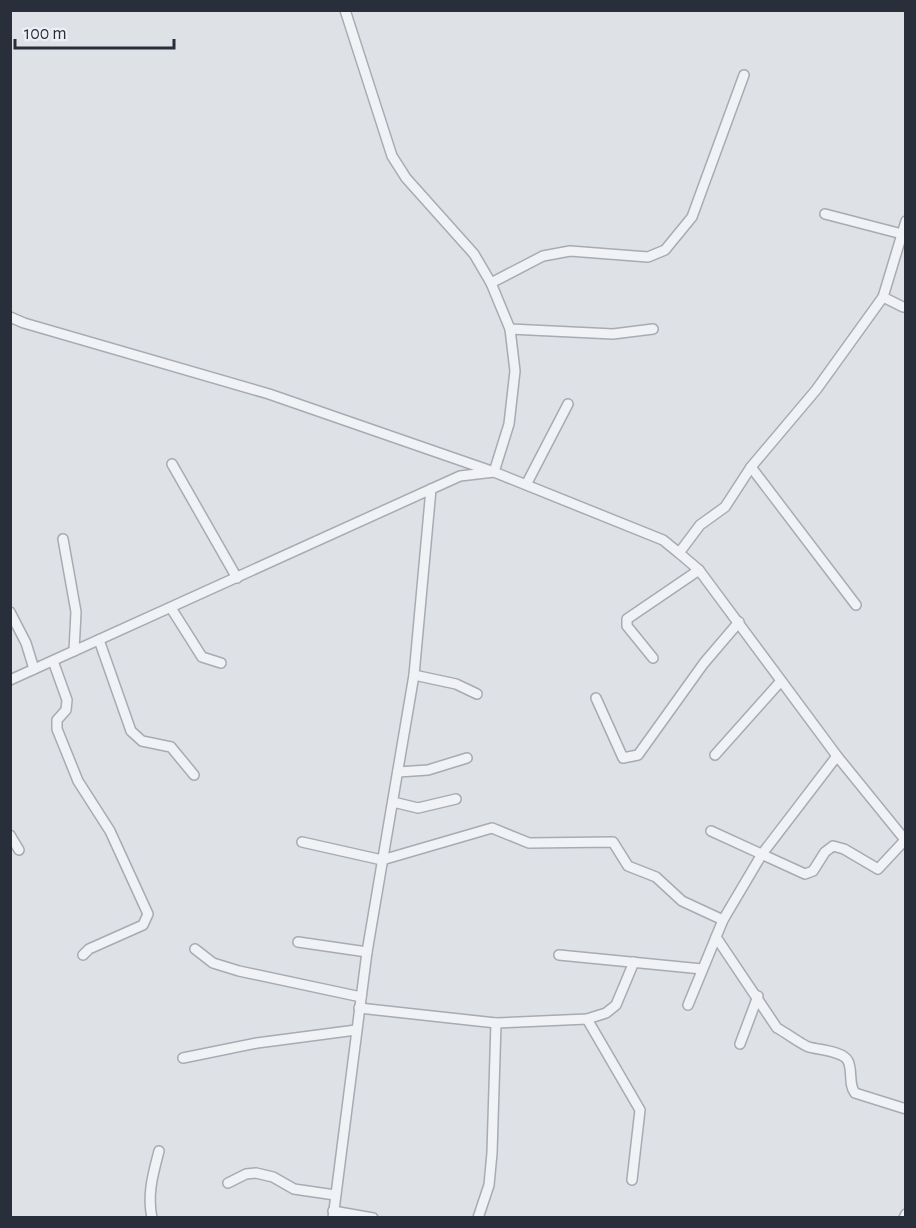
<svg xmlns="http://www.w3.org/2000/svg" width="916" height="1228" viewBox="0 0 916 1228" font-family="'Alegreya Sans',sans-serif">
	<rect width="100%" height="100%" fill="#dee1e6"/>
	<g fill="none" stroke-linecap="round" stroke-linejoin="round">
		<defs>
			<g id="minor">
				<polyline points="825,214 902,234"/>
				<polyline points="491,283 543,256 570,251 648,257 665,250 692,217 744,75"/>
				<polyline points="883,297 903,307"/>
				<polyline points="10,317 24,323 269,394 494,472 509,424 515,371 510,329 491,283 474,254 406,178 392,156 345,10"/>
				<polyline points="510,329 613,334 653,329"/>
				<polyline points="172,464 237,578"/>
				<polyline points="751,467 856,605"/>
				<polyline points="527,483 568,404"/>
				<polyline points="63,539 76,612 74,651"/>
				<polyline points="679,553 700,525 725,507 751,467 816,390 883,297 906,221"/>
				<polyline points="171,608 202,657 221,663"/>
				<polyline points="10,612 26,643 34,669"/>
				<polyline points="99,640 131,731 142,741 171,747 194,775"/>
				<polyline points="653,658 627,626 627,619 699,570"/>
				<polyline points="53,661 67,700 66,710 57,720 57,729 78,781 110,831 148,914 143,925 89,949 83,955"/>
				<polyline points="414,675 456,684 477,694"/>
				<polyline points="10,680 460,476 494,472 663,540 679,553 699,570 837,756 906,841"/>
				<polyline points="596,698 623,758 638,755 704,663 739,622"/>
				<polyline points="715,755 781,681"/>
				<polyline points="398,772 428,770 467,758"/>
				<polyline points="393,802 418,808 456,799"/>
				<polyline points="711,831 805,874 813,871 825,852 833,846 844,849 878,869 906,839"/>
				<polyline points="10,835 19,850"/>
				<polyline points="302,842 382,860 492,828 529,843 613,842 628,866 656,877 682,901 723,920"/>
				<path d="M716 937 777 1028C785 1032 804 1046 809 1047 819 1050 843 1051 848 1061 853 1071 848 1084 855 1093L906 1109"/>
				<polyline points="298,942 367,952"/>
				<polyline points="195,949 213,963 239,971 361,997"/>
				<polyline points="559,955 702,969"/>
				<polyline points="688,1005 723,920 762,854 837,756"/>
				<polyline points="359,1008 496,1023 587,1019 606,1013 616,1005 634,962"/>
				<polyline points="587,1019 640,1110 632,1180"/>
				<polyline points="740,1044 758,996"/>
				<polyline points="183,1058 257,1043 356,1030"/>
				<polyline points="228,1183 246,1174 256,1173 273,1177 294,1189 335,1195"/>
				<polyline points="333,1211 373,1218"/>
				<path d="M152 1218C147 1194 153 1174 159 1151"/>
				<polyline points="333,1218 367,952 414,675 431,489"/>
				<polyline points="478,1218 489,1185 492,1153 496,1023"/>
				<polyline points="904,1218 906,1214"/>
			</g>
		</defs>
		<!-- minor casing -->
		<use href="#minor" stroke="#a8abb3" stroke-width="12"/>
		<!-- minor -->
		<use href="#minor" stroke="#f0f2f5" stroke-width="9"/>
	</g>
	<!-- border -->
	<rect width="916" height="1228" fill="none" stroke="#292e3b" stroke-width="24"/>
	<!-- scale -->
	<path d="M15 39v9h159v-9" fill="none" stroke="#292e3b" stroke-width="3"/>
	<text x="24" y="39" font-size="18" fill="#292e3b" stroke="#edeff4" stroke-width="4.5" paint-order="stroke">100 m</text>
</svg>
